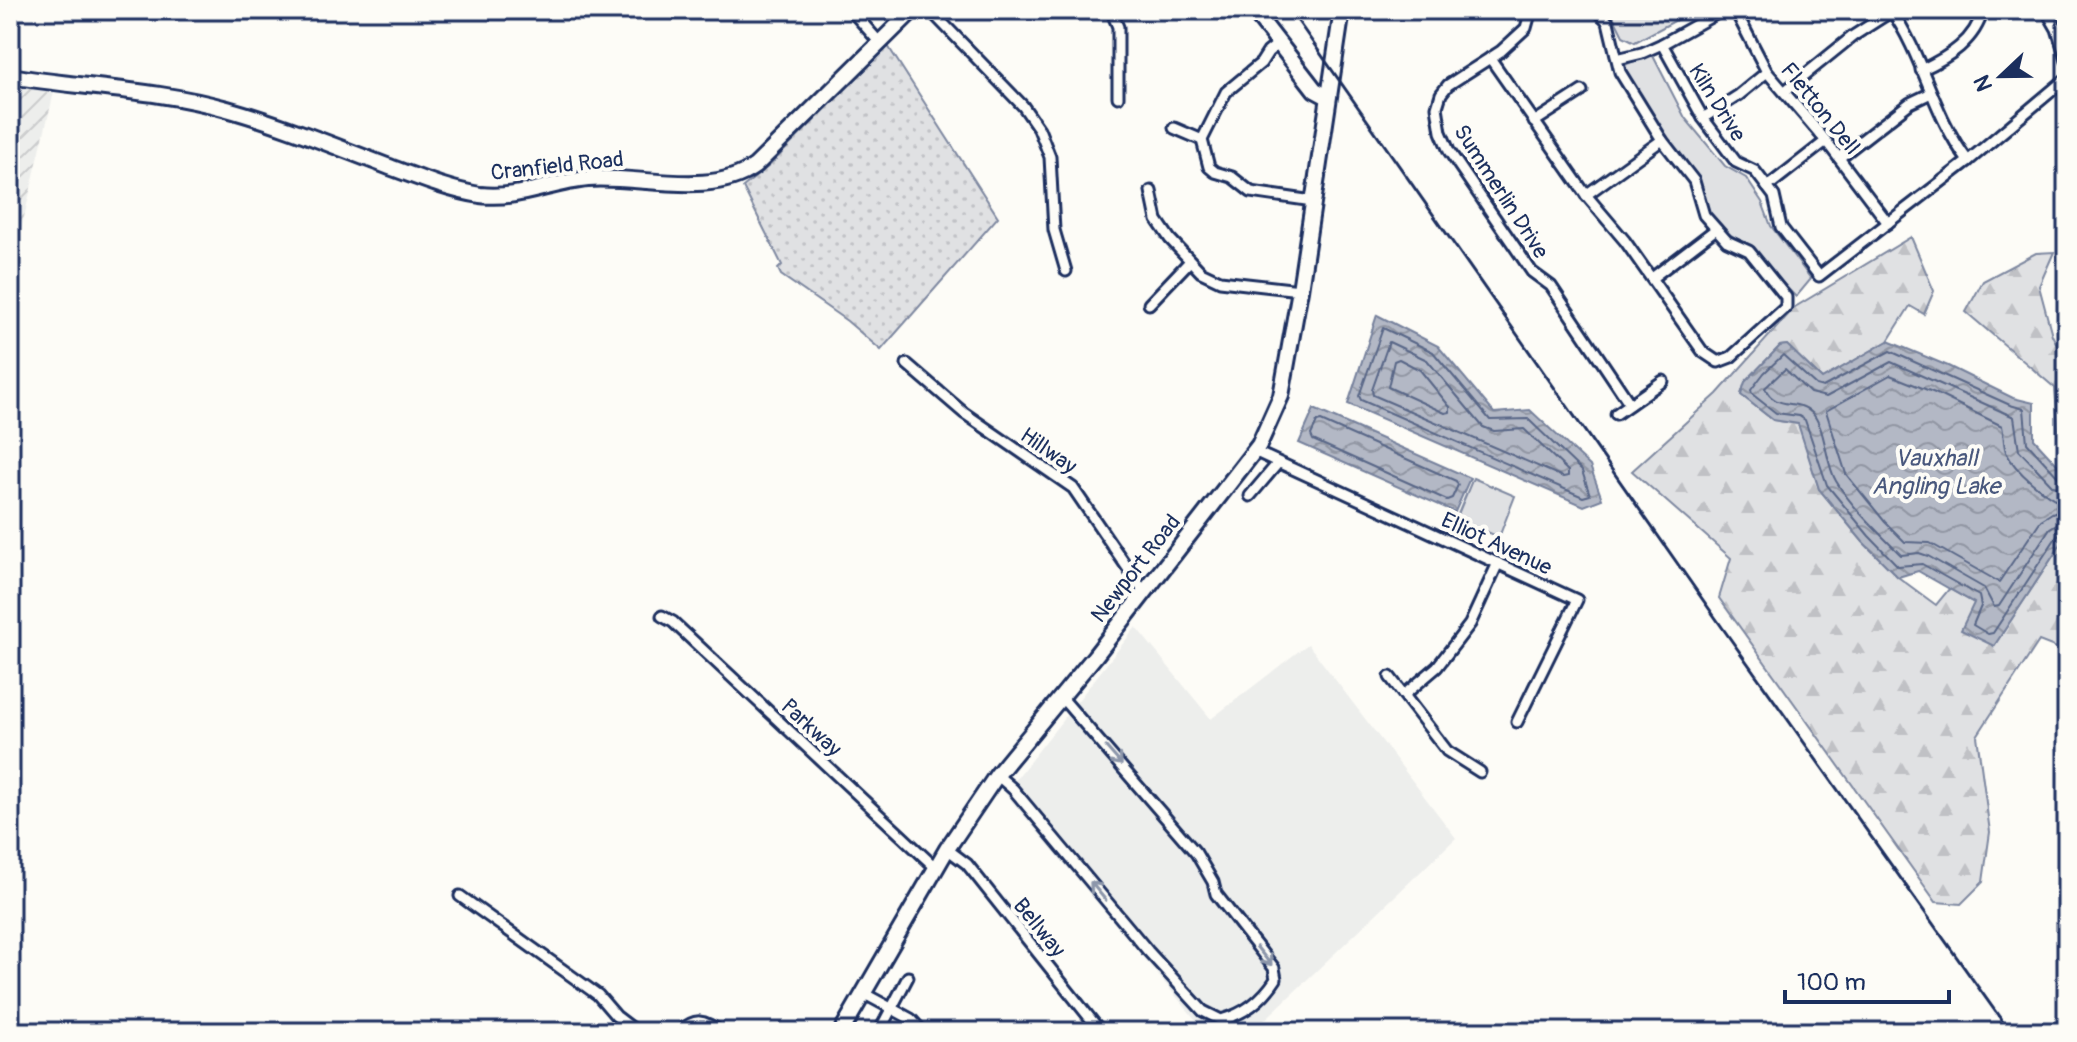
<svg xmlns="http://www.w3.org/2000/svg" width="2077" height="1042" viewBox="0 0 2077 1042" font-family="Pangolin,sans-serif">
	<defs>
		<pattern id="industrial-furrows" width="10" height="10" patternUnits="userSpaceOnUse" patternTransform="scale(2)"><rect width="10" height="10" fill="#edeeec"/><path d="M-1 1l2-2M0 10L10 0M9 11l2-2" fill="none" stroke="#cbcccd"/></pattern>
		<pattern id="grass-dots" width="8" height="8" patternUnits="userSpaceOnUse" patternTransform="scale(2)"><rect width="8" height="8" fill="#e0e1e3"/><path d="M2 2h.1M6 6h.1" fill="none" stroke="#c0c1c5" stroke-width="1.8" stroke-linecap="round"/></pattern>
		<pattern id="forest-firs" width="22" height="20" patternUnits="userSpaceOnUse" patternTransform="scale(2)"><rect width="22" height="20" fill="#e0e1e3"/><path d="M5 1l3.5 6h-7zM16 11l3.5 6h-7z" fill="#c0c1c5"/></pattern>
		<pattern id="water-waves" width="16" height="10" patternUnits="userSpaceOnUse" patternTransform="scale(2)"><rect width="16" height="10" fill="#b3b8c5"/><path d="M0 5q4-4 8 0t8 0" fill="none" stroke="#9196a3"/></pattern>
	</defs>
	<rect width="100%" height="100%" fill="#fdfcf7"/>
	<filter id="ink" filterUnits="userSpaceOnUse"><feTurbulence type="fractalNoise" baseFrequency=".0125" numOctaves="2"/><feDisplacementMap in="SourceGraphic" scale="16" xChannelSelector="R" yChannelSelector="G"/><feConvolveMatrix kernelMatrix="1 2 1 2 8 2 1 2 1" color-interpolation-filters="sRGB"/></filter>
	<g filter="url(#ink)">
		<!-- built -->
		<polygon fill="#edeeec" points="1136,627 1211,719 1308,644 1456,838 1252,1032 1206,1032 1005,793"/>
		<!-- industrial -->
		<polygon fill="url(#industrial-furrows)" points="10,86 54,92 19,238 10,237"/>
		<!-- grass -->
		<polygon fill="url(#grass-dots)" stroke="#7e88a0" stroke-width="2" points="888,46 998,217 881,350 847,321 781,275 778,269 782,265 743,187 769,166"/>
		<!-- forest -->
		<g fill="url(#forest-firs)" stroke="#7e88a0" stroke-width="2">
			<polygon points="1911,237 1934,291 1924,314 1910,306 1888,341 1822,379 1787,345 1780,346 1745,382 1741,395 1773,420 1799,424 1819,489 1863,542 1898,577 1936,605 1949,589 1974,603 1994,646 2065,538 2067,484 2067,652 2039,641 1977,736 1990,832 1983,882 1961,904 1936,902 1719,598 1731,558 1632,471 1717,394 1795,307"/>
			<polygon points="2054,252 2039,286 2052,335 2067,364 2067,474 2059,441 2055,388 1966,312 1983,281 2036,253"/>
		</g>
		<!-- park -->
		<g fill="#e0e1e3" stroke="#7e88a0" stroke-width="2">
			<polygon points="1610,10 1695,10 1635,42 1623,36"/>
			<polygon points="1651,52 1685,118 1725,166 1746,178 1762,202 1771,226 1811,279 1796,297 1744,243 1721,229 1708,215 1694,180 1635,92 1623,66"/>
			<polygon points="1473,478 1515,496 1499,537 1456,519"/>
		</g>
		<!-- water -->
		<g fill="url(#water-waves)" stroke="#76819c" stroke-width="2">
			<polygon points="1377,315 1438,346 1494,413 1530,410 1590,466 1602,499 1584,506 1348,404"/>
			<polygon points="1888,341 1948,366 2013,398 2034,403 2034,439 2067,475 2065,538 1994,646 1961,630 1974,603 1918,571 1898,577 1863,542 1819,489 1798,424 1773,420 1741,395 1745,382 1780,346 1787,345 1822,379"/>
			<polygon points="1314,409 1470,478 1455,512 1299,443"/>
		</g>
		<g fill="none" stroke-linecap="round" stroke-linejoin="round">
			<!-- shore -->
			<g stroke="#586687" stroke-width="2">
				<polygon points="1383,328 1433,352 1490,420 1528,419 1582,471 1590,495 1583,497 1361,400 1359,396"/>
				<polygon points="1389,342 1427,360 1483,427 1494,431 1524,429 1568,471 1568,476 1563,477 1373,395 1372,390"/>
				<polygon points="1399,359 1420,370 1450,407 1450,412 1445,413 1388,387 1394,361"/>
				<path d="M1890 375 1935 393 2002 426C2004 434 2003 443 2006 452 2016 473 2045 495 2064 504L2063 509 2052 513 2041 520 1999 582 1930 543 1905 542 1885 522 1846 474 1826 411Z"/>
				<polygon points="1321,421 1456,481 1458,485 1452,498 1447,500 1313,440 1311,435 1317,422"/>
				<polyline points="2067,480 2058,477 2027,443 2024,409 2010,405 1890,351 1823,387 1816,385 1783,355 1764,373 1751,390 1752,394 1776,413 1799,416 1805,420 1827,485 1869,536 1898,566 1922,564 1979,596 1981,606 1973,625 1988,634 1993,633 2057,536 2067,532"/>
				<path d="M2067 490 2053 486 2019 450 2014 417 1891 362 1826 397 1810 393 1785 369 1765 388C1775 411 1797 398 1811 412 1826 426 1825 463 1836 481 1852 508 1879 533 1901 555L1919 553 1928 556 1984 588 1994 607 1999 606 2050 528 2058 523 2067 522"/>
			</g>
			<defs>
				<g id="street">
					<polyline points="851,10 880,43"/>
					<polyline points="930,10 1023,106 1039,129 1050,157 1054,230 1066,271"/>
					<polyline points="1111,10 1118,27 1118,97"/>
					<polyline points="1531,10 1526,28 1501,51 1448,85 1441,94 1437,107 1441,132 1449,151 1532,272 1551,286 1630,404"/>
					<polyline points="1723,10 1662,44 1703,118 1736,162 1755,171 1774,196 1781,227 1819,276 1968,161 2067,78"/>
					<polyline points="1735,10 1767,72 1826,141 1888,223"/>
					<path d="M1891 10C1924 57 1932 113 1968 161"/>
					<polyline points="2046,10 2057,29 2067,61"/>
					<polyline points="1279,43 1268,52 1261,63 1226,92 1202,140 1209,167 1215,172 1232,177 1251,192 1313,201"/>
					<polyline points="1490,58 1586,195 1625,241 1703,352 1718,362 1731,357 1786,307 1786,297 1749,251 1727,241 1704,215 1694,181 1662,140 1620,72 1608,22 1597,10"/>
					<polyline points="1617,59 1642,53 1662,44"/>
					<path d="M1921 70C1949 57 1975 41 1983 10"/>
					<polyline points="1785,91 1853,36 1892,11"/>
					<polyline points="1703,118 1739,95 1767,72"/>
					<polyline points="1534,122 1582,91"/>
					<polyline points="1174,128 1202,140"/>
					<polyline points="1839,158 1910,103 1929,94"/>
					<polyline points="1767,187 1826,141"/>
					<polyline points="1151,191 1157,220 1170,239 1201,272 1220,281 1300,290"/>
					<polyline points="1586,195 1662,140"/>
					<polyline points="1652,278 1716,229"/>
					<polyline points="1149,304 1190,261"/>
					<polyline points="907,364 964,413 1073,488 1144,592"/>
					<polyline points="1616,414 1663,381"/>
					<polyline points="1254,451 1577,600 1517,722"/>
					<polyline points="1250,496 1278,463"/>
					<polyline points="662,616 673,622 936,868"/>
					<polyline points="1390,677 1447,751 1480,772"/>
					<polyline points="1404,695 1437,667 1470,624 1498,563"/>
					<path d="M997 775 1013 789 1148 951 1203 1011 1221 1020C1244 1014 1263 999 1276 979L1274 968 1216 894 1213 882 1196 853 1062 698"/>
					<polyline points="947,849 967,864 1101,1032"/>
					<polyline points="460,896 598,995 616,1016 637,1032"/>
					<polyline points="863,993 911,1019 923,1032"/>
					<path d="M679 1032C696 1017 703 1020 721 1032"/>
					<polyline points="879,1032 908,977"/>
				</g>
				<g id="secondary">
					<polyline points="1253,10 1315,90 1328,97"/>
					<path d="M10 76C82 88 156 89 227 109 281 124 334 146 387 166 417 177 449 190 480 195 518 200 551 182 588 179 640 175 711 198 755 166L913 10"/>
					<polyline points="841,1032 947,849 997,775 1095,656 1259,445 1281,396 1300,290 1342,10"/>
				</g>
			</defs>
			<!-- street casing -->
			<use href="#street" stroke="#1b2f5e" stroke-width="15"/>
			<!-- secondary casing -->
			<use href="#secondary" stroke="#1b2f5e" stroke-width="20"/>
			<!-- street -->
			<use href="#street" stroke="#fdfcf7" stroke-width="9"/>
			<!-- secondary -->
			<use href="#secondary" stroke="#fdfcf7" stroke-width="14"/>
			<!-- rail -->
			<polyline stroke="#1b2f5e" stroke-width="3" points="1290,10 1724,630 2010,1032"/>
		</g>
		<!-- one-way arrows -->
		<defs><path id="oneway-shaft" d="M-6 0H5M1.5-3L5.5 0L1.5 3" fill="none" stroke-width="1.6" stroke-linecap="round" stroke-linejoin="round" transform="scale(2)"/></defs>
		<g stroke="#8c96aa">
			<use href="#oneway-shaft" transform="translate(1114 756) rotate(49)"/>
			<use href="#oneway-shaft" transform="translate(1098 891) rotate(-130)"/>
			<use href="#oneway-shaft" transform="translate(1264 956) rotate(51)"/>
		</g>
	</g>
	<g text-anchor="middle" stroke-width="8" stroke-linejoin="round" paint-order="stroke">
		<!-- street labels -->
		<g font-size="22" fill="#1b2f5e" stroke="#fdfcf7">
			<text transform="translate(1718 102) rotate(58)" y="8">Kiln Drive</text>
			<text transform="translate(1821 108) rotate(51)" y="8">Fletton Dell</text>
			<text transform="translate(557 165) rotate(-6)" y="8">Cranfield Road</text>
			<text transform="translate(1502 191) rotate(57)" y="8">Summerlin Drive</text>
			<text transform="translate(1049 450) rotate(35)" y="8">Hillway</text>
			<text transform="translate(1497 543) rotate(25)" y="8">Elliot Avenue</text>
			<text transform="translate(1135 568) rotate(-52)" y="8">Newport Road</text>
			<text transform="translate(812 727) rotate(43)" y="8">Parkway</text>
			<text transform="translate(1040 927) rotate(51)" y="8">Bellway</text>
		</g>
		<!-- water labels -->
		<g font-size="24" font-style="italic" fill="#49587d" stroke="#fdfcf7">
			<text x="1936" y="466">Vauxhall<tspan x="1936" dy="28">Angling Lake</tspan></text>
		</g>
	</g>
	<!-- margin -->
	<rect width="2077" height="1042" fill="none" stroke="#fdfcf7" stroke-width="40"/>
	<rect x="20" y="20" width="2037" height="1002" fill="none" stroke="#1b2f5e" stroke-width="3" filter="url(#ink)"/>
	<!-- north arrow -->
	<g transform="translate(2001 76) rotate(248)" stroke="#fdfcf7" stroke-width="6" paint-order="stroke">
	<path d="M0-6L14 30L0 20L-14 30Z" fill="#1b2f5e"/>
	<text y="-12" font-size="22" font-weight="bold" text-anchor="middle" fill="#1b2f5e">N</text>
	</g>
	<!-- scale -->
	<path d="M1785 990v12h164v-12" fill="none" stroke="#1b2f5e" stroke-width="4"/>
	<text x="1797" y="990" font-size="24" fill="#1b2f5e" stroke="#fdfcf7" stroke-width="6" paint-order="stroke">100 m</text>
</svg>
